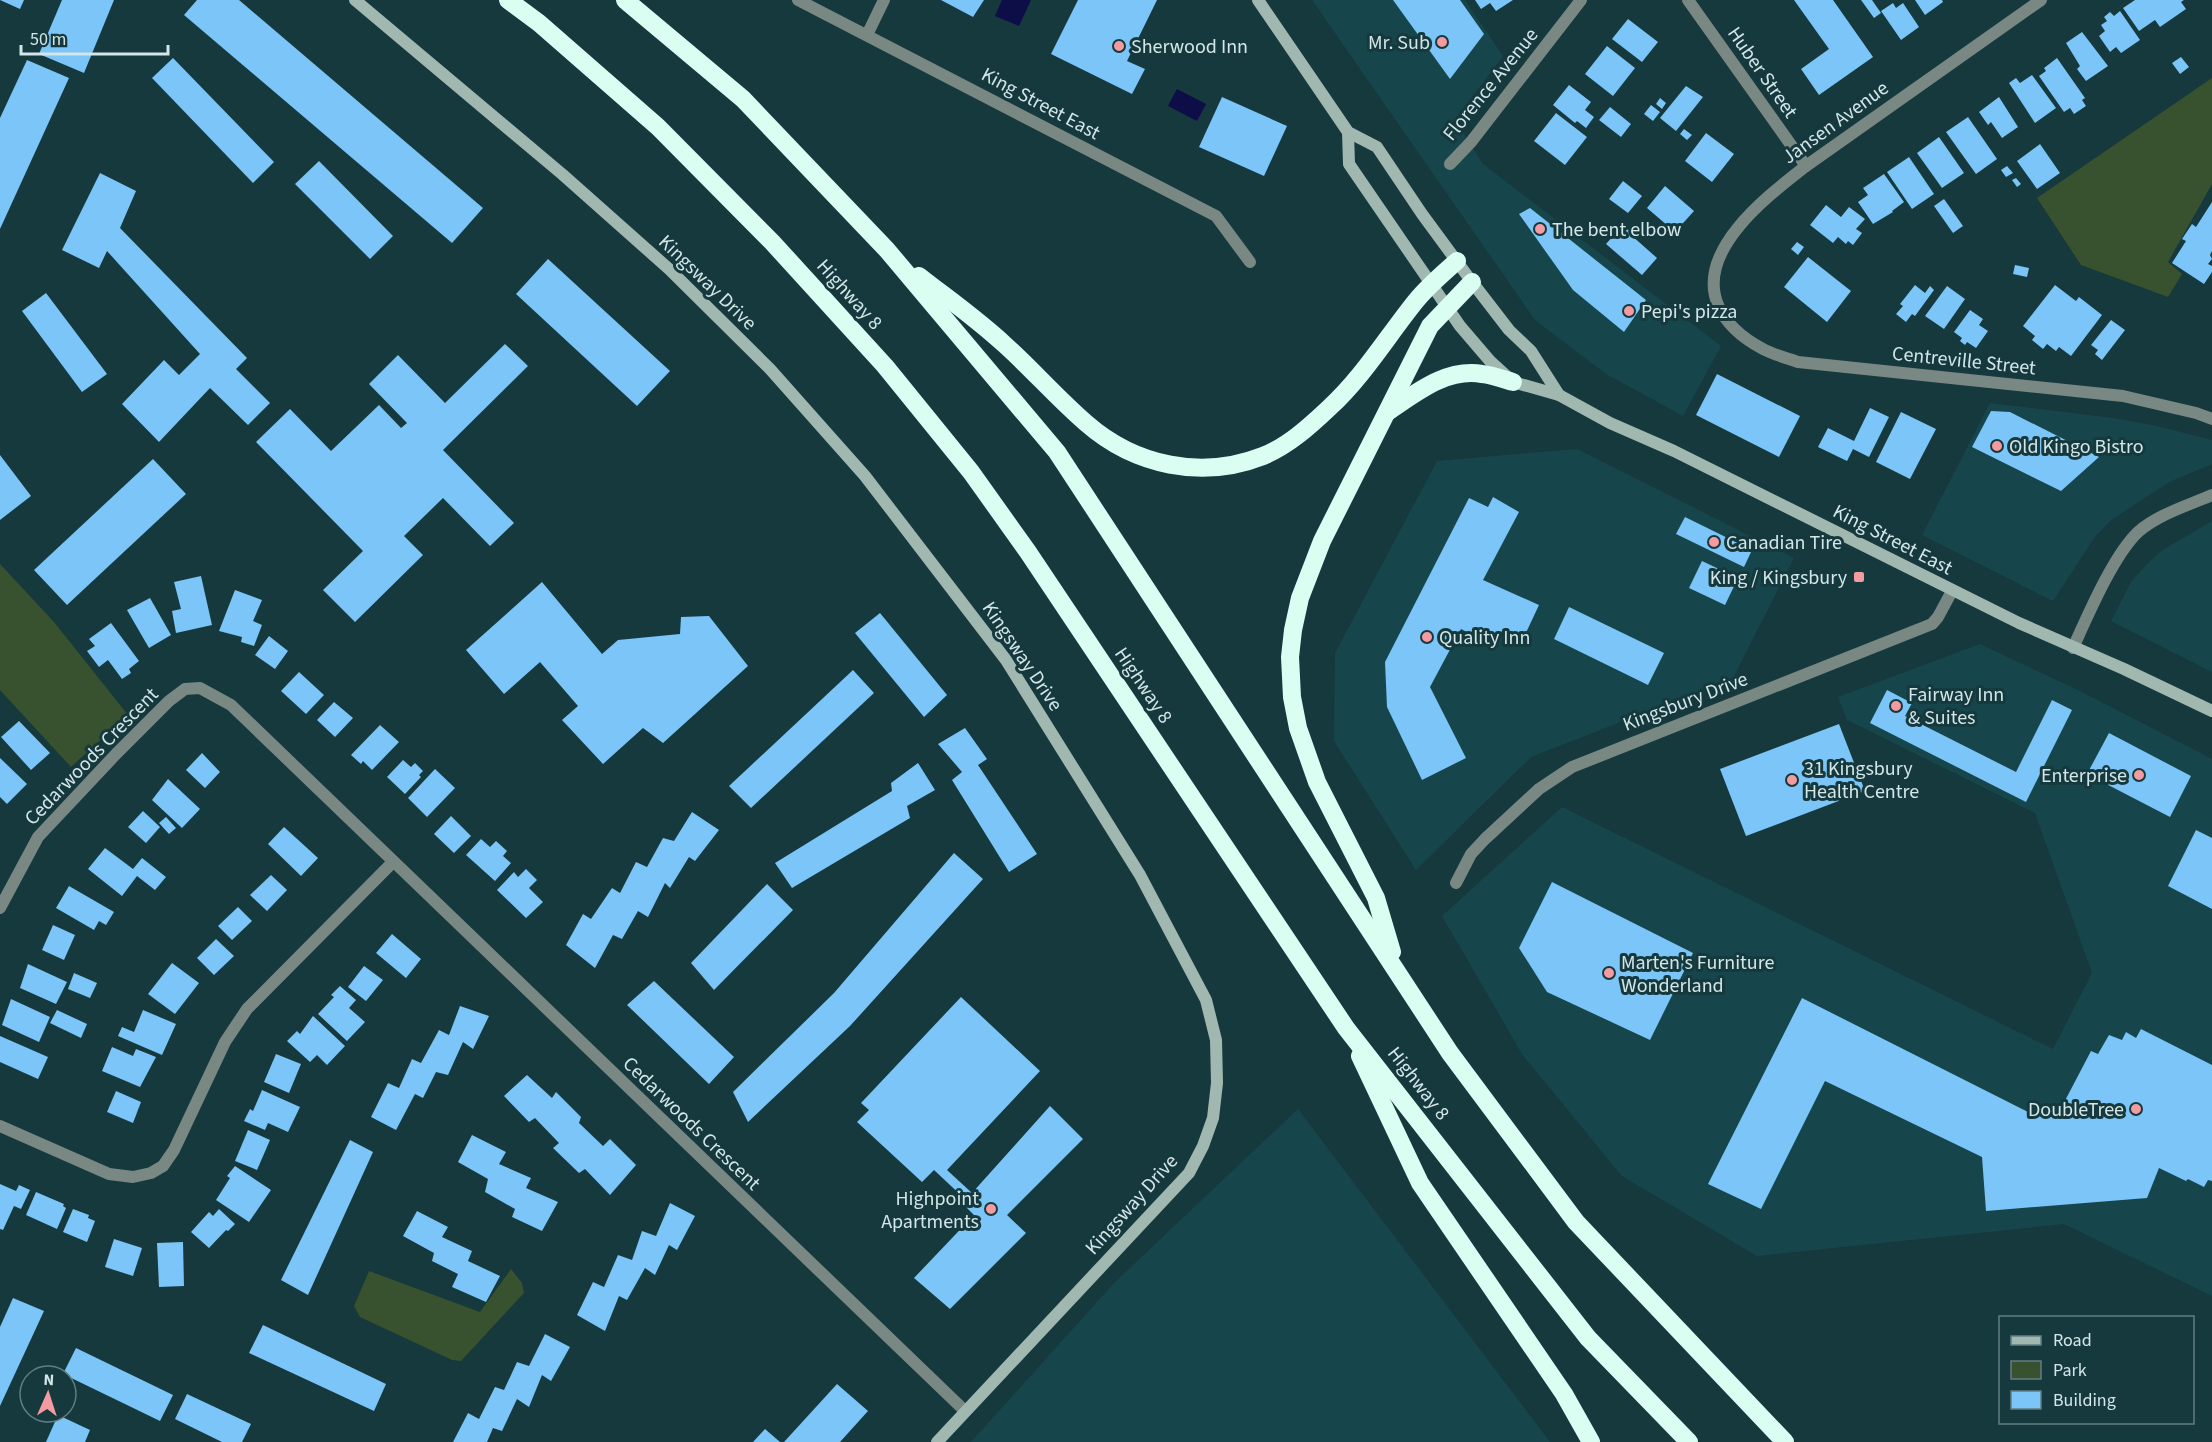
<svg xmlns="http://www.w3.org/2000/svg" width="2212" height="1442" viewBox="0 0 2212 1442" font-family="'Source Sans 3',sans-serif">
	<rect width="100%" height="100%" fill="#15393d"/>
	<!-- built -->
	<g fill="#16464b">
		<polygon points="1312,0 1465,0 1503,56 1455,120 1483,164 1721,346 1683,416 1606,374 1535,320"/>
		<polygon points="1990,403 2113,418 2157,426 2212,440 2212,464 2169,482 2110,521 2095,537 2053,601 1922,535"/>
		<polygon points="1577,449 1794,558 1733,678 1531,757 1416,870 1334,741 1335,653 1437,461"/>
		<polygon points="2212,521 2212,672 2111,621 2131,582 2145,566 2161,551"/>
		<polygon points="1980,644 2080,691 2212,759 2212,1296 2064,1224 1757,1256 1622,1176 1522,1054 1442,916 1562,807 2053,1049 2092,973 2035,813 1847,720 1838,697"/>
		<polygon points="1298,1109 1550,1442 971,1442 1114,1283"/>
	</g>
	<!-- green -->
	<g fill="#38512e">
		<polygon points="2212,78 2212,184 2168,262 2182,274 2168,297 2081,265 2037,198"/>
		<polygon points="0,564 54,622 128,715 71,767 0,690"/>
		<polygon points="511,1269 522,1283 524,1293 461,1361 452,1360 360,1317 354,1306 369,1271 480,1312"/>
	</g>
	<!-- water -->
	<g fill="#0d0d47">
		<polygon points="1002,0 1031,0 1019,26 995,16"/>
		<polygon points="1177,89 1206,104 1197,121 1168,106"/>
	</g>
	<!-- building -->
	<g fill="#7bc5f8">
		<polygon points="0,0 24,0 20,9"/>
		<polygon points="62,0 114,0 84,73 39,54"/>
		<polygon points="197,0 239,0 483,208 452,243 184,15"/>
		<polygon points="941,0 984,0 973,17"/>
		<polygon points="1078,0 1157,0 1127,61 1145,69 1132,94 1051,54"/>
		<polygon points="1393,0 1460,0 1484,34 1450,79"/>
		<polygon points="1475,0 1513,0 1496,11 1490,3 1481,9"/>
		<polygon points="1794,0 1833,0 1873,57 1819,95 1801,69 1829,49"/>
		<polygon points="1861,0 1872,0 1881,13 1874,18"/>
		<polygon points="1915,0 1942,0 1943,2 1925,15"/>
		<polygon points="2135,0 2184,0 2181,2 2186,9 2160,27 2155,20 2139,31 2123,8"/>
		<polygon points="1893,3 1896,8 1903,3 1919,27 1901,40 1881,11"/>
		<polygon points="2120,11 2140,40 2121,53 2116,47 2110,52 2099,36 2105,31 2101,25 2107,21 2104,17 2110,12 2114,16"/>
		<polygon points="1628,19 1658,42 1642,62 1612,39"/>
		<polygon points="2082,32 2108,66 2086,81 2077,69 2080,66 2066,43"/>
		<polygon points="1607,46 1635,68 1613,96 1585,74"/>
		<polygon points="2181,57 2189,67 2180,74 2172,63"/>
		<polygon points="173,58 274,162 253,183 152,78"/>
		<polygon points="2057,58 2085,98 2082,100 2086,106 2074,114 2070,108 2064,112 2039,76 2046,71 2044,68"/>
		<polygon points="27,60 69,78 0,229 0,118"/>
		<polygon points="2032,75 2056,108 2035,123 2009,83 2016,78 2020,83"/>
		<polygon points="1569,85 1591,102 1585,110 1594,117 1586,128 1577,121 1575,123 1553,105"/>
		<polygon points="1686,86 1703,97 1676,131 1660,118"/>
		<polygon points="1222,97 1287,126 1264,176 1199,147"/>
		<polygon points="1999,97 2018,127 2002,138 1991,122 1988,125 1979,112"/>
		<polygon points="1660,98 1666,103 1662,109 1656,104"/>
		<polygon points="1651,105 1660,112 1653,121 1644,114"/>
		<polygon points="1610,107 1631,124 1621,137 1599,120"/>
		<polygon points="1556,113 1587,137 1565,165 1534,141"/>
		<polygon points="1968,117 1997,159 1976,174 1946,132"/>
		<polygon points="1684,129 1692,135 1687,140 1680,134"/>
		<polygon points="1706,133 1734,154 1712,182 1685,161"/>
		<polygon points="1939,137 1964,173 1942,188 1917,153"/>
		<polygon points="2040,144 2060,173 2037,189 2017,161"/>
		<polygon points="1909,157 1934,194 1912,209 1887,172"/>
		<polygon points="319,161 393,236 370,259 295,184"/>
		<polygon points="2007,166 2013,173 2006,177 2001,170"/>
		<polygon points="100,173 136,191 120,228 247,358 236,369 270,403 248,425 210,388 159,442 122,404 164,360 179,375 200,354 107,251 99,268 62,250"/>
		<polygon points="1884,174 1904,202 1892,211 1893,212 1873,224 1858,202 1868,195 1863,188"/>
		<polygon points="2016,178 2021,184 2017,187 2012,180"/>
		<polygon points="1623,181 1642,196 1628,213 1609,199"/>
		<polygon points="1665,186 1694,211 1675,232 1647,208"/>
		<polygon points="1944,199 1963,226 1953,233 1934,206"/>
		<polygon points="2212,202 2212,251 2210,255 2212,259 2208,264 2212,266 2212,272 2204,284 2172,263 2186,241 2182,239 2192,224 2196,227"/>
		<polygon points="1826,205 1841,217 1849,207 1865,219 1856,229 1862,233 1853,245 1848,241 1846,244 1838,237 1833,243 1810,225"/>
		<polygon points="1530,208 1646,300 1624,332 1573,290 1519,214"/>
		<polygon points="1623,225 1633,233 1631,235 1657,258 1642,275 1606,244"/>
		<polygon points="1797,242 1804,247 1798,255 1791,249"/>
		<polygon points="1808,257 1851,291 1827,322 1784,287"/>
		<polygon points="548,259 670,371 637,406 516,294"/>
		<polygon points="2015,265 2029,268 2027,277 2013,274"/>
		<polygon points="1915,285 1925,293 1930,286 1934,290 1915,316 1912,314 1906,322 1896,314 1903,306 1900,304"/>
		<polygon points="2055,285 2076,301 2079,297 2102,315 2071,356 2059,347 2056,351 2047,344 2043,349 2032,340 2035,336 2023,326"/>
		<polygon points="1947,286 1965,299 1944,329 1925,316"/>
		<polygon points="46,293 107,374 82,392 22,311"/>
		<polygon points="1970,310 1983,319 1979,325 1988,331 1976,348 1967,342 1965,345 1960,341 1962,338 1954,332"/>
		<polygon points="2111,320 2125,330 2102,360 2095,354 2098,350 2091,345"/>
		<polygon points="505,344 528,366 443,450 514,523 490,546 443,498 404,536 423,555 355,622 323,590 363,551 256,442 290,409 331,451 379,405 401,428 407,423 369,384 398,355 445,403"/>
		<polygon points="1717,374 1800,416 1779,457 1696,415"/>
		<polygon points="1870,408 1889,417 1869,457 1853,449 1847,461 1818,447 1828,428 1854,441"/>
		<polygon points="1991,411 2010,412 2099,457 2061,491 1972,447"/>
		<polygon points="1901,412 1936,429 1910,479 1876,462"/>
		<polygon points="0,455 31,496 0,520"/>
		<polygon points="153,459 186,494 67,605 34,570"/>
		<polygon points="1493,497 1519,512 1483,580 1539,605 1523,639 1503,629 1494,646 1461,629 1430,687 1466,758 1422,780 1387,707 1385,662 1469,498 1488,507"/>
		<polygon points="1685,517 1752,550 1744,567 1676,534"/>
		<polygon points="1702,561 1738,578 1725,605 1689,588"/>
		<polygon points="201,576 212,625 176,633 172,611 181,609 174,582"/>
		<polygon points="542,582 602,654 618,640 680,634 681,617 709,616 748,666 663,743 643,728 603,764 562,720 578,706 540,662 504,694 466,650"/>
		<polygon points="235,590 262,600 253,621 262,625 254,646 241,642 242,637 219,631"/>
		<polygon points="150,598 171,635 149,648 127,610"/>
		<polygon points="1569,607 1664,653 1648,685 1554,639"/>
		<polygon points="880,613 947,695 924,717 855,633"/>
		<polygon points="111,623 139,661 129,669 131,673 122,679 108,660 99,667 87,651 95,646 89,639"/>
		<polygon points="269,636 288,651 275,669 255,655"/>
		<polygon points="853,670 874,693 751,808 729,786"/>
		<polygon points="299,672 324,695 306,714 281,691"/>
		<polygon points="1887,690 1912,703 1905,716 2016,772 2052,700 2072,710 2026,802 1870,723"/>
		<polygon points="334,702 353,718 335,737 317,720"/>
		<polygon points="19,721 50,753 31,770 1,737"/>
		<polygon points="1839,724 1865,791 1746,836 1720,769"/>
		<polygon points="380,725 399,742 372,770 363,761 361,764 351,755"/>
		<polygon points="965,728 987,759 978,765 1037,854 1009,872 952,780 962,772 938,744"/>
		<polygon points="2109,733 2191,776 2170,817 2087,774"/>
		<polygon points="202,753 220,772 205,788 186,770"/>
		<polygon points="0,758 27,784 7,804 0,797"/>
		<polygon points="403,760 411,767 415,763 423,771 419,775 421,777 405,794 387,777"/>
		<polygon points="918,763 935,790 907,806 910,818 792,888 775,863 892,791 891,783"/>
		<polygon points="435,769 455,788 427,817 408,798"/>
		<polygon points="168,779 200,809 182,828 152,800"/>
		<polygon points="143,811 160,827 146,843 128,827"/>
		<polygon points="692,812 719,830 695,861 689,857 670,888 665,883 648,917 638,911 622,939 613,935 595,968 566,945 583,914 591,919 612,888 620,893 636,862 647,867 663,838 674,841"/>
		<polygon points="451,816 471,836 454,853 434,834"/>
		<polygon points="166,817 176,828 169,834 159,823"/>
		<polygon points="284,827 318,858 301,876 268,844"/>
		<polygon points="2196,830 2212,838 2212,909 2168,886"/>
		<polygon points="481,839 490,847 496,841 507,851 503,856 511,863 495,881 466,855"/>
		<polygon points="105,848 133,869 142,858 166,877 155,890 137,876 122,896 88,869"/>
		<polygon points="954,853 983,879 850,1026 748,1122 733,1092 834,993"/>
		<polygon points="526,869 537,880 529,888 543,902 526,918 497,890 514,872 518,877"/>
		<polygon points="271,875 287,890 267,911 250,895"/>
		<polygon points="1552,882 1693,953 1650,1040 1547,992 1519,948"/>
		<polygon points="767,884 793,910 714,990 691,963"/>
		<polygon points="69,886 114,912 106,925 99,921 94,930 56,908"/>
		<polygon points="238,907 252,921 232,940 218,926"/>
		<polygon points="53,925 75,935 64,960 42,950"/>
		<polygon points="392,934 421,959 406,978 376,953"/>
		<polygon points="216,939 234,956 214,975 197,958"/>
		<polygon points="172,963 199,983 175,1014 148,994"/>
		<polygon points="28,964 67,982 56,1004 20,988"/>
		<polygon points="364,966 383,980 366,1001 348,987"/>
		<polygon points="74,973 97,983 90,998 68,989"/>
		<polygon points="654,981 734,1057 709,1084 627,1005"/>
		<polygon points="340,986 356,1000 349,1008 365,1022 347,1041 318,1014 334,997 331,995"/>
		<polygon points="961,997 1040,1071 947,1170 972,1193 1050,1106 1083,1139 1007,1215 1026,1233 950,1309 914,1278 974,1215 963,1204 966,1200 934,1170 922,1182 857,1122 869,1110 861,1103"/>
		<polygon points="1802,998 2034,1115 2039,1104 2058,1114 2091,1051 2098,1054 2109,1035 2122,1040 2126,1032 2136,1038 2141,1029 2212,1065 2212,1181 2208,1180 2204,1187 2188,1179 2186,1181 2159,1168 2147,1198 1986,1211 1982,1157 1825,1081 1761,1209 1708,1184"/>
		<polygon points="11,999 50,1017 39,1042 2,1025"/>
		<polygon points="460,1006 489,1016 473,1049 463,1042 448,1075 436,1072 423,1098 415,1094 396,1130 371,1117 388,1083 399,1088 412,1059 421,1063 439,1030 449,1035"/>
		<polygon points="57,1010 87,1024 81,1038 50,1023"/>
		<polygon points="143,1010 176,1024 162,1055 118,1036 122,1027 134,1032"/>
		<polygon points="313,1016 345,1046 327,1065 317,1055 310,1062 287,1041 297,1031 300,1034"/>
		<polygon points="0,1036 48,1057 38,1079 0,1062"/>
		<polygon points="112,1047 133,1056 136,1049 156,1057 140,1087 102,1071"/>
		<polygon points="276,1054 301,1064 289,1093 264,1082"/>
		<polygon points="527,1075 552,1098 556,1092 581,1117 579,1123 603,1146 610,1139 636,1165 610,1195 585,1169 579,1173 553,1148 559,1143 535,1118 529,1122 504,1096"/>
		<polygon points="262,1090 300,1107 288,1132 268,1123 265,1130 244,1121 250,1109 253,1111"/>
		<polygon points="116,1091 141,1102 133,1123 107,1112"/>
		<polygon points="248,1130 270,1140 257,1170 235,1161"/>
		<polygon points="472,1135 506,1152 499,1164 531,1178 526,1188 558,1202 542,1231 512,1217 515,1209 485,1192 488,1179 458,1162"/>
		<polygon points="350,1140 373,1152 308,1295 281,1280"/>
		<polygon points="235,1166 271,1190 249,1222 216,1200 230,1178 227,1176"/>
		<polygon points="0,1184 16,1191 19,1185 30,1190 21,1209 14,1206 3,1230 0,1229"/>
		<polygon points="36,1192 64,1204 63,1206 66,1208 57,1229 26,1215"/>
		<polygon points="670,1203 695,1216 677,1250 669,1245 655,1275 645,1268 627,1300 619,1296 605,1331 577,1315 593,1282 604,1287 618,1255 632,1260 642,1231 656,1236"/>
		<polygon points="73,1209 89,1215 88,1218 95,1221 87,1242 63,1232"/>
		<polygon points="219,1209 235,1224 228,1231 226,1230 209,1248 191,1232 209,1212 213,1216"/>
		<polygon points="417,1211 448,1227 442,1237 472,1251 468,1261 500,1276 486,1302 452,1287 458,1274 432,1261 434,1253 403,1236"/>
		<polygon points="114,1239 142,1248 133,1276 105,1267"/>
		<polygon points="183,1242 184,1286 159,1287 157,1243"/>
		<polygon points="13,1298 44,1311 0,1406 0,1327"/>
		<polygon points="263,1325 386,1384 374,1411 249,1353"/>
		<polygon points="545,1334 570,1347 551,1381 542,1375 529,1407 517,1399 502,1431 493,1428 487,1442 453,1442 468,1413 479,1419 495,1387 504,1390 517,1362 529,1366"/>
		<polygon points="76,1348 173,1395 160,1421 63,1374"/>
		<polygon points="837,1384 868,1411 840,1442 784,1442"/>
		<polygon points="187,1394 251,1424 242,1442 222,1442 175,1419"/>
		<polygon points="58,1415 90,1430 85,1442 46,1442"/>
		<polygon points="765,1429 780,1442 753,1442"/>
	</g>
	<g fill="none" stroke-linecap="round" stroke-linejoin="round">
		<!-- street -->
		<g stroke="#798882" stroke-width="12">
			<polyline points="798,0 1216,216 1250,262"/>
			<polyline points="1688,0 1806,166"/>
			<path d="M2041 0 1806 166C1769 195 1695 250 1718 305 1726 324 1744 339 1763 349 1774 355 1787 358 1798 362L2123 396 2196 413 2212 419"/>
			<polyline points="867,35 884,0"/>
			<polyline points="1450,164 1471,142 1581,0"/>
			<path d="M2073 648C2088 615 2113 556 2138 532 2159 514 2187 506 2212 495"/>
			<polyline points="1456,883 1471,854 1485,839 1539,789 1572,767 1932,624 1938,617 1952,591"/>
			<polyline points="0,908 38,837 116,754 169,701 185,689 200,688 231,705 965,1411"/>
			<polyline points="0,1126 109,1174 133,1177 151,1173 163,1166 174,1150 225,1042 247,1009 393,862"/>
		</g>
		<!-- secondary -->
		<g stroke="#a0b8af" stroke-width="12">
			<polyline points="355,0 562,174 669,269 770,369 865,476 1006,660 1140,875 1206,1000 1216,1040 1217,1083 1213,1118 1203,1146 1189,1173 937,1442"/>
			<polyline points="1258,0 1348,132 1377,147 1422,214 1472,282 1509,330 1531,351 1559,395"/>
			<polyline points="1348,132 1349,164 1460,326 1490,361 1513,382 1559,395 1610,423 1674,451 2019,623 2124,669 2212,711"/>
		</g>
		<!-- highway -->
		<g stroke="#dafef1" stroke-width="18">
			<polyline points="508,0 539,23 658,127 772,242 885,366 971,472 1028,552 1346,1028 1588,1338 1689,1442"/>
			<polyline points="625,0 743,99 887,250 1057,452 1450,1053 1576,1222 1785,1442"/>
			<path d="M919 276C947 298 977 319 1004 344 1032 369 1057 398 1086 423 1135 466 1202 480 1263 456 1288 446 1310 426 1329 408 1362 378 1387 337 1415 302 1427 287 1442 274 1457 261"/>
			<path d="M1389 411C1416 393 1446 368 1482 374 1492 375 1503 379 1513 382"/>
			<polyline points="1392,952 1376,898 1317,782 1298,728 1292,697 1290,657 1293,630 1300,598 1322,541 1430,326 1472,282"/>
			<polyline points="1360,1056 1420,1183 1564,1394 1591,1442"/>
		</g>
	</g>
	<!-- markers -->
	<g fill="#f49aa1" stroke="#15393d" stroke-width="2">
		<circle cx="1442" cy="42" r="6"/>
		<circle cx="1119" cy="46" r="6"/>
		<circle cx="1540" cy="229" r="6"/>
		<circle cx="1629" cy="311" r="6"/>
		<circle cx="1997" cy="446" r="6"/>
		<circle cx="1714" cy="542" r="6"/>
		<rect x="1853" y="571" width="12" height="12" rx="3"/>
		<circle cx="1427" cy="637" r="6"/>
		<circle cx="1896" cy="706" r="6"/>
		<circle cx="2139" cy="775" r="6"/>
		<circle cx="1792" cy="780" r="6"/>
		<circle cx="1609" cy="973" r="6"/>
		<circle cx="2136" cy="1109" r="6"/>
		<circle cx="991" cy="1209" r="6"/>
	</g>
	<g text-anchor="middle" stroke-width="6" stroke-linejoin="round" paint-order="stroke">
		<!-- poi labels -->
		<g font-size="20" fill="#d3e6e9" stroke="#15393d" text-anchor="start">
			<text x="1430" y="49" text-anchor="end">Mr. Sub</text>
			<text x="1131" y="53">Sherwood Inn</text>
			<text x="1552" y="236">The bent elbow</text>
			<text x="1641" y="318">Pepi's pizza</text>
			<text x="2009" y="453">Old Kingo Bistro</text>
			<text x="1726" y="549">Canadian Tire</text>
			<text x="1847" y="584" text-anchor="end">King / Kingsbury</text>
			<text x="1439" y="644">Quality Inn</text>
			<text x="1908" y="701">Fairway Inn<tspan x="1908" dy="23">&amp; Suites</tspan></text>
			<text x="1804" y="775">31 Kingsbury<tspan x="1804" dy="23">Health Centre</tspan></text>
			<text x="2127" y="782" text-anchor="end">Enterprise</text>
			<text x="1621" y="969">Marten's Furniture<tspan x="1621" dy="23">Wonderland</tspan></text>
			<text x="2124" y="1116" text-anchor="end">DoubleTree</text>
			<text x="979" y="1205" text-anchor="end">Highpoint<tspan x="979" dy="23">Apartments</tspan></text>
		</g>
		<!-- street labels -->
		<g font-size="20" fill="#d3e6e9" stroke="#15393d">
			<text transform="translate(1763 72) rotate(55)" y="7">Huber Street</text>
			<text transform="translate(1490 84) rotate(-51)" y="7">Florence Avenue</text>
			<text transform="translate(1041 103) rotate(28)" y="7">King Street East</text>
			<text transform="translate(1835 122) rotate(-36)" y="7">Jansen Avenue</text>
			<text transform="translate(708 282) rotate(44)" y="7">Kingsway Drive</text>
			<text transform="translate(850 294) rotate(48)" y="7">Highway 8</text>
			<text transform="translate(1964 360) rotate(6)" y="7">Centreville Street</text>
			<text transform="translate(1893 539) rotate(27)" y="7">King Street East</text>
			<text transform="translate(1023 656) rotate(56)" y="7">Kingsway Drive</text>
			<text transform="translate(1144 685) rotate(56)" y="7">Highway 8</text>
			<text transform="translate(1685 701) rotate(-21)" y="7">Kingsbury Drive</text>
			<text transform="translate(91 756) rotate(-46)" y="7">Cedarwoods Crescent</text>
			<text transform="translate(1419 1083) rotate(52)" y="7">Highway 8</text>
			<text transform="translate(692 1123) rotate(44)" y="7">Cedarwoods Crescent</text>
			<text transform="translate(1131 1204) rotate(-48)" y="7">Kingsway Drive</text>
		</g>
	</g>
	<!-- legend -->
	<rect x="1999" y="1316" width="195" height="108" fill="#15393d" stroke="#617e82" stroke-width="1.5"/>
	<rect x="2011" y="1336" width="30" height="9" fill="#a0b8af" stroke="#617e82" stroke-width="1.5"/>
	<text x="2053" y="1346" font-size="18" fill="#d3e6e9">Road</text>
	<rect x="2011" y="1361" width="30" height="18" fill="#38512e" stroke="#617e82" stroke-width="1.5"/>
	<text x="2053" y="1376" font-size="18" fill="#d3e6e9">Park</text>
	<rect x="2011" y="1391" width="30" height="18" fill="#7bc5f8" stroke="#617e82" stroke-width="1.5"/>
	<text x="2053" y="1406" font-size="18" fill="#d3e6e9">Building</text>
	<!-- north arrow -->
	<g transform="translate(48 1394) rotate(3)"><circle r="28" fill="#15393d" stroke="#617e82" stroke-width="1.5"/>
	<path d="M0-4.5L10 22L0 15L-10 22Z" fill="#f49aa1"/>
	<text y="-9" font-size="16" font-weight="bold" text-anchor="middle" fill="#d3e6e9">N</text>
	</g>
	<!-- scale -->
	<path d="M21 45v9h147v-9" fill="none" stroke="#d3e6e9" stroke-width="3"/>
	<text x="30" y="45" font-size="18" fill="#d3e6e9" stroke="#15393d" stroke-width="4.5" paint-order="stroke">50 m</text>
</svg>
